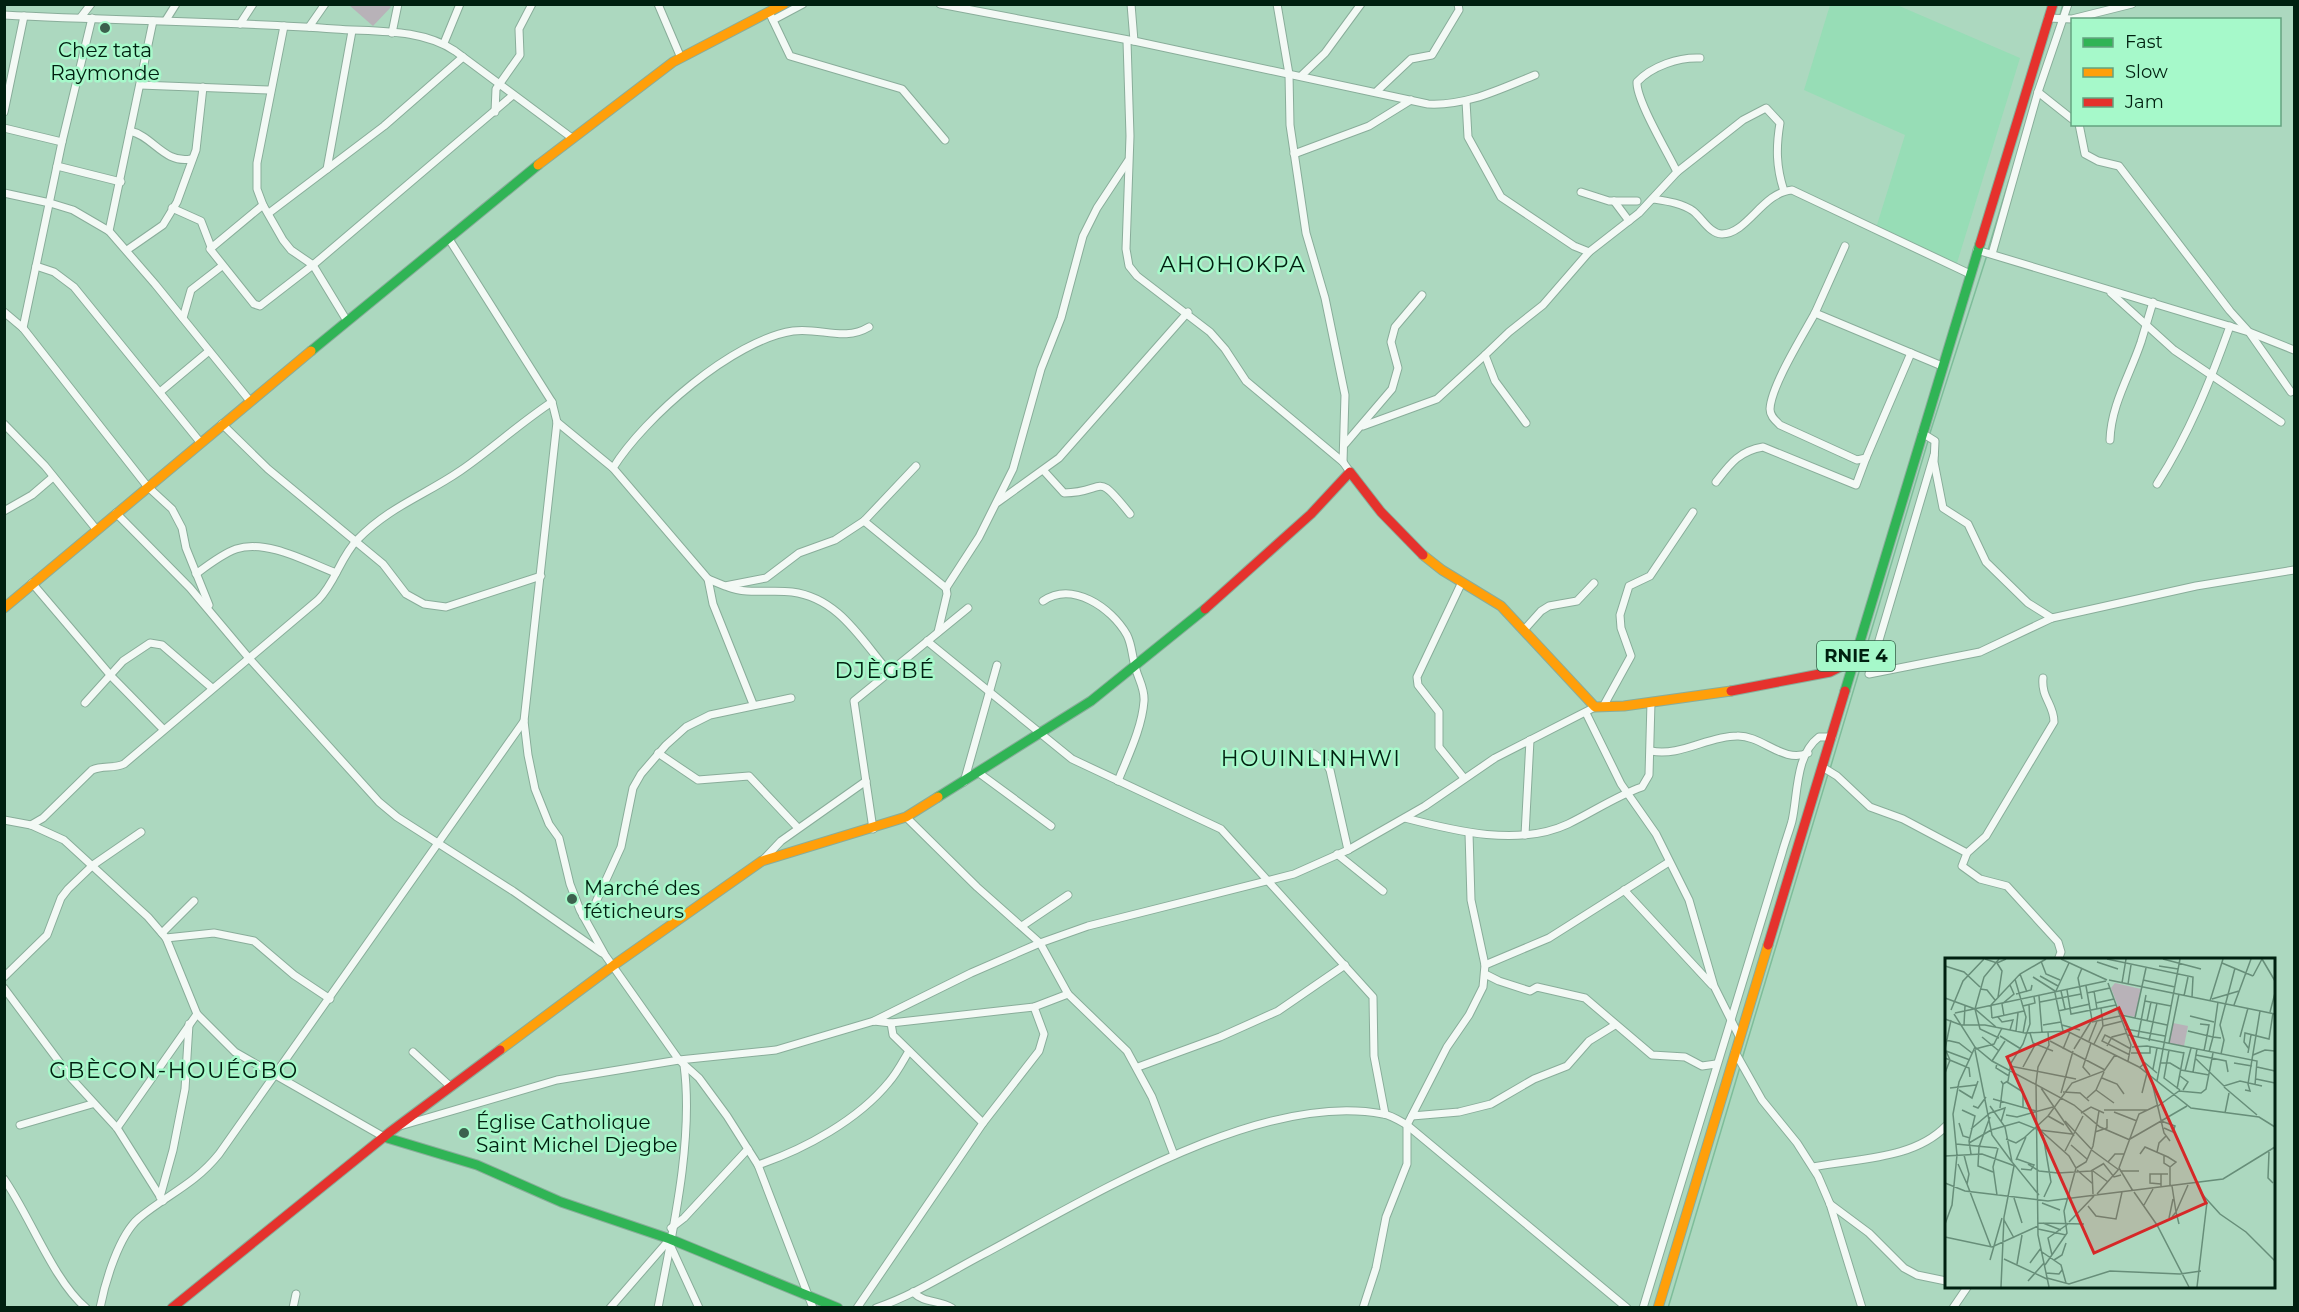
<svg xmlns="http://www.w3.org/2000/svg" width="2299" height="1312" viewBox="0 0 2299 1312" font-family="Montserrat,sans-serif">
	<rect width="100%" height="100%" fill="#acd8bf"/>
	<!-- built -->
	<polygon fill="#97ddb6" points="1830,5 1897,5 2020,58 1957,263 1876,228 1905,135 1804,90"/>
	<!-- green -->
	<polygon fill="#b8b2b8" points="349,5 389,5 391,7 373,26"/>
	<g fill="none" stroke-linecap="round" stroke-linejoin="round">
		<!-- stream -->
		<g stroke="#7ebd9a" stroke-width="1.5">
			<polyline points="2060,15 2063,4"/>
			<polyline points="2052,41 2058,22"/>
			<polyline points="1988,250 2009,180"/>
			<polyline points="1930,433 1987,255"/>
			<polyline points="1830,769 1928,441"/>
			<polyline points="1742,1059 1828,774"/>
			<polyline points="1668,1308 1740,1067"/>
		</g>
		<defs>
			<g id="street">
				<polyline points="658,4 681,58"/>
				<path d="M940 4 1134 41 1428 104C1467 106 1500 89 1535 75"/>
				<polyline points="1131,4 1134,41"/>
				<polyline points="1277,4 1289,74 1290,125 1306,233 1325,298 1345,395 1343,462"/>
				<polyline points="769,12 790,56 902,89 945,140"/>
				<path d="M4 15C115 21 225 21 335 29 374 32 421 28 455 51L572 138"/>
				<polyline points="81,17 91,4"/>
				<polyline points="2048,18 2072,19 2132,4"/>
				<polyline points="166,20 176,4"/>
				<polyline points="773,20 803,4"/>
				<polyline points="240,24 253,4"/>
				<polyline points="284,26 257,163 257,189 263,205 283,240 291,250 313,265 347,321"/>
				<polyline points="309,27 325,4"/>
				<polyline points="392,33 398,4"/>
				<polyline points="1127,41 1130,136 1126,249 1129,266 1137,276 1210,332 1225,349 1246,381 1343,462 1350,472"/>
				<polyline points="444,43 460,4"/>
				<polyline points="1301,76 1325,53 1361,4"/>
				<polyline points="140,85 269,90"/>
				<polyline points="1376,92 1411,59 1432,55 1459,10 1458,4"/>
				<polyline points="2038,92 2072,119"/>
				<polyline points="1466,101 1468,137 1501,197 1574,246 1589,252"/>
				<polyline points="4,112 24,16"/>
				<polyline points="495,112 496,89 520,55 519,29 532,4"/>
				<polyline points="2079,124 2085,154 2098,161 2119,166 2230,311 2249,332 2294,350"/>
				<polyline points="4,128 62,142"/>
				<path d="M130 131C153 136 164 164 191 159"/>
				<polyline points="1294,154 1369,126 1411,100"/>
				<polyline points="57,166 121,182"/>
				<polyline points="327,169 352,31"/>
				<path d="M1677 172C1668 153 1636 100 1637 82 1652 66 1679 57 1700 58"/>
				<polyline points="1581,192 1609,201 1637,201"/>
				<polyline points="4,193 50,203 73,210 109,231 155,284 250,401"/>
				<path d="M1653 199C1666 201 1682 203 1693 211 1702 218 1710 234 1722 234 1747 234 1763 192 1792 190L1970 274"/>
				<polyline points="1614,201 1629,221"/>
				<polyline points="263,205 210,249 254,304 260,306 313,265 513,95"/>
				<polyline points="172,208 201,221 211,247"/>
				<polyline points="269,213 384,126 463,57"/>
				<polyline points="109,231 153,21"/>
				<polyline points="449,239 552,402 557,422 524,721 528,755 535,789 549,824 559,838 570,884 580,910 605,955 679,1060 699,1078 727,1116 758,1165 813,1308"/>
				<polyline points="1845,246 1815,313 1942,366"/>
				<polyline points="127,250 163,225 177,202 196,150 203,87"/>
				<polyline points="1977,250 2249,332 2291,392"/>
				<polyline points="1992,254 2038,92 2068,4"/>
				<polyline points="36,266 54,272 74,287 200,442"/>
				<polyline points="2111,293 2174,350 2281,422"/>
				<polyline points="4,312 23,328 147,486 172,509 182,528 186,548 209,605"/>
				<path d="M1815 313C1803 335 1771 386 1770 409 1770 416 1775 420 1780 425L1857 460 1866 458 1911 353"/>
				<polyline points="183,318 191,290 222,266"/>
				<polyline points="23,328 62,142 92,18"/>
				<polyline points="160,392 209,351"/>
				<polyline points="557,422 613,468 708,579 725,586 766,578 799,553 835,540 864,521 916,466"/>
				<path d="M1526 423 1495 381 1485 355 1509 332 1543 305 1589 252 1639 213 1677 172 1743 120 1766 108 1780 123C1776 147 1776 167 1784 191"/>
				<polyline points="4,424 45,466 96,529"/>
				<polyline points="222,424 268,469 383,564 406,594 424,604 446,607 541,576"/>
				<polyline points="1363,426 1437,399 1485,355"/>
				<polyline points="1922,433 1935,441 1934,462 1943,508 1968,524 1986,562 2028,603 2052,618"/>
				<path d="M2110 440C2111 405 2130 375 2141 342 2145 329 2149 315 2153 302"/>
				<polyline points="1345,444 1392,389 1398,368 1391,342 1395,327 1422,295"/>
				<polyline points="1934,455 1869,674 1980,652 2052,618 2196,586 2294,570"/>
				<path d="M613 468C644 418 733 340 793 331 820 327 844 342 869 327"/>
				<path d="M1044 471 1064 493C1108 492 1094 469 1130 514"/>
				<path d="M1716 482C1730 464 1739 451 1763 447L1856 485 1866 458"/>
				<path d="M2157 484C2189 434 2210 382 2230 326"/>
				<polyline points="998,502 1059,458 1188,312"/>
				<polyline points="4,511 32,495 53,477"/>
				<polyline points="116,513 190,588 248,657 379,802 397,817 513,891 602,953"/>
				<polyline points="864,521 946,588 947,594 938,632"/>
				<path d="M196 574C208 565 222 554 236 549 267 539 307 562 336 573"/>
				<polyline points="708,579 713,604 753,704"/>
				<polyline points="1462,582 1417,677 1418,685 1439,712 1439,747 1464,778"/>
				<polyline points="32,583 112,677 163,729"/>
				<path d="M728 587C748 595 771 589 792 592 839 598 861 640 889 672"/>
				<polyline points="946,588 979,537 1013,469 1041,369 1061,318 1083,236 1097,208 1128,161"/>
				<path d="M1043 601C1072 581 1111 607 1127 635 1132 645 1132 656 1135 666 1138 679 1145 688 1144 701 1142 728 1128 756 1118 781"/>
				<polyline points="1524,630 1541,611 1549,606 1577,601 1594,583"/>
				<polyline points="927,641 1072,759 1221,829 1373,997 1374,1056 1385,1114"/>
				<path d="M2043 678C2041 698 2054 704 2054 722L1986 836 1967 853 1962 866 1980 879 2007 886 2058 942 2061 952 2058 960"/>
				<polyline points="85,703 123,661 150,643 162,645 212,688"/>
				<polyline points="1604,705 1631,656 1621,628 1620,615 1629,586 1650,576 1693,512"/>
				<polyline points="1586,713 1621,784 1656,834 1689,900 1714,986 1740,1038"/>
				<path d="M1651 751C1680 757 1708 736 1737 736 1762 735 1783 764 1808 753"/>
				<polyline points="658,753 698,780 749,776 798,828"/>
				<polyline points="1314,754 1326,763 1330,770 1348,850"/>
				<polyline points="1824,768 1837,776 1870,807 1903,819 1967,853"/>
				<polyline points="979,773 1051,826"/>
				<polyline points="964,782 997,665"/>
				<polyline points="906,817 977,887 1040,943 1068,994 1127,1051 1152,1097 1174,1155"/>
				<path d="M1405 818C1455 831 1519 847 1568 824 1593 812 1616 796 1642 787L1649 775 1651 702"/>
				<polyline points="4,820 31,825 64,840 148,917 166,938 197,1014 235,1052 384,1137"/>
				<path d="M31 825 43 818 92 770C103 765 113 769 124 764L318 600C336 582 340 557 358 539 389 507 425 495 460 471 492 449 520 423 552 402"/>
				<polyline points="873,829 854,701 968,608"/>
				<polyline points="1525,835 1530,740"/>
				<polyline points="1337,854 1383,891"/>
				<polyline points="762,861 781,841 866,781"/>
				<polyline points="1624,890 1712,985"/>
				<polyline points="583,916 595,904 621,847 633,788 641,774 666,745 686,727 710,715 791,698"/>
				<polyline points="1022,926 1068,895"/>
				<polyline points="162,933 194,901"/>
				<polyline points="166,938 214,933 254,941 294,975 330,999"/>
				<polyline points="1485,965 1549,938 1669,862"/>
				<polyline points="1485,974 1499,981 1530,991 1537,987 1585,998 1652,1055 1685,1057 1702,1066 1716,1064"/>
				<polyline points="4,977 47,935 61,898 68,889 93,865 141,832"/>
				<polyline points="4,988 72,1079 117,1128 163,1201"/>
				<polyline points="874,1021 971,973 1040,943 1088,926 1294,874 1348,850 1425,806 1495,758 1595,707"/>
				<polyline points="891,1023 893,1035 983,1123"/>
				<polyline points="413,1052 451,1087"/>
				<polyline points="1735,1052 1762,1100 1797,1143 1818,1176 1830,1204 1862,1308"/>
				<polyline points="1138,1067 1220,1037 1278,1011 1345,965"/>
				<polyline points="1412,1116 1459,1112 1491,1104 1534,1079 1567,1066 1589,1041 1615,1025"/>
				<polyline points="20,1125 92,1104"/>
				<polyline points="400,1126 557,1080 679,1060 776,1050 874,1021 891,1023 1034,1007 1068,994"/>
				<polyline points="117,1128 197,1014"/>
				<path d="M758 1165C805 1149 858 1120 889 1082 897 1073 903 1061 909 1051"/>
				<path d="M1813 1167C1857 1158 1913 1160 1946 1126"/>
				<path d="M4 1179C30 1216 53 1280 86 1308"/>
				<polyline points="160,1197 173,1150 185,1089 189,1024"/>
				<polyline points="1830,1204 1869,1233 1904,1268 1917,1275 1946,1281"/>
				<polyline points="671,1228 684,1218 748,1149"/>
				<polyline points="671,1247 699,1308"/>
				<path d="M913 1292C925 1304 938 1299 952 1308"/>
				<path d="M100 1308C105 1282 119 1235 139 1218 168 1194 194 1185 219 1154L524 721"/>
				<polyline points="293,1308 296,1294"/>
				<polyline points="610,1308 670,1239"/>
				<path d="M658 1308C672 1234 694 1140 684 1065"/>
				<polyline points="857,1308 983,1123 1039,1051 1044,1034 1034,1007"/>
				<path d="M876 1308C914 1295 948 1273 982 1255 1087 1199 1261 1090 1383 1114 1391 1115 1400 1121 1407 1125L1627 1308"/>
				<polyline points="1363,1308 1376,1268 1386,1217 1407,1164 1407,1125 1447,1047 1469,1015 1483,987 1485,965 1471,900 1469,833"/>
				<path d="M1643 1308 1782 853C1785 842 1789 832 1792 821 1798 795 1795 755 1819 737H1832"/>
				<polyline points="1953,1308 1968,1286"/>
			</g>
			<g id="fast">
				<polyline points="311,351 538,165"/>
				<polyline points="1845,691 1980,244"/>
				<polyline points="938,797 1091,701 1205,609"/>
				<polyline points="384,1137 477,1165 561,1202 670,1239 838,1308"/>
			</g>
			<g id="slow">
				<polyline points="538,165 673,62 784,4"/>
				<polyline points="1423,555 1442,570 1501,606 1595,707 1624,706 1731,691"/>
				<polyline points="4,608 311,351"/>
				<polyline points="500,1050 614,965 762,861 906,817 938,797"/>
				<polyline points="1658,1308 1768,945"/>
			</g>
			<g id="jam">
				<polyline points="1980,244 2053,4"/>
				<polyline points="1205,609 1311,514 1350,472 1381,512 1423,555"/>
				<polyline points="1731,691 1830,672 1856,659"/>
				<polyline points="1768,945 1845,691"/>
				<polyline points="172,1308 390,1132 500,1050"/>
			</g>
		</defs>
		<!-- street casing -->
		<use href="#street" stroke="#89ad9a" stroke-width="9"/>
		<!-- fast casing -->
		<use href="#fast" stroke="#89ad9a" stroke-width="11"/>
		<!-- slow casing -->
		<use href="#slow" stroke="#89ad9a" stroke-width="11"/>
		<!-- jam casing -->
		<use href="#jam" stroke="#89ad9a" stroke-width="11"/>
		<!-- street -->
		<use href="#street" stroke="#f3f9f5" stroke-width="7"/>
		<!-- fast -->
		<use href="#fast" stroke="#30b455" stroke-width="9"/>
		<!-- slow -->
		<use href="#slow" stroke="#ff9f0a" stroke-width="9"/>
		<!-- jam -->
		<use href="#jam" stroke="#e5322d" stroke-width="9"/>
	</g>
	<!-- markers -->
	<g fill="#3c604d" stroke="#a6f9ca" stroke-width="2">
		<circle cx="105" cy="28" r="6"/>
		<circle cx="572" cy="899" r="6"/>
		<circle cx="464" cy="1133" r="6"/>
	</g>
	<g text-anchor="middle" stroke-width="5" stroke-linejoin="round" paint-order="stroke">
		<!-- shield labels -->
		<rect fill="#a6f9ca" stroke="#326148" stroke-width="1.5" x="1817" y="641" width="78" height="30" rx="4.5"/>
		<g font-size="18" font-weight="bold" fill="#002010">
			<text x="1856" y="662">RNIE 4</text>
		</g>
		<!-- poi labels -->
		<g font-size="20" fill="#002010" stroke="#a6f9ca" text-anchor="start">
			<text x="105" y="57" text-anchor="middle">Chez tata<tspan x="105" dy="23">Raymonde</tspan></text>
			<text x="584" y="895">Marché des<tspan x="584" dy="23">féticheurs</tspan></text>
			<text x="476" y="1129">Église Catholique<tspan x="476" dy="23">Saint Michel Djegbe</tspan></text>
		</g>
		<!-- quarter labels -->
		<g font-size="22" letter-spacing="1.5" fill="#002010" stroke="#a6f9ca">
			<text x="1233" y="272">AHOHOKPA</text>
			<text x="885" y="678">DJÈGBÉ</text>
			<text x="1311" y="766">HOUINLINHWI</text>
			<text x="174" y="1078">GBÈCON-HOUÉGBO</text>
		</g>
	</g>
	<!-- overview -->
	<g transform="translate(1945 958)">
		<rect width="330" height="330" fill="#acd8bf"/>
		<path d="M170 25 196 31 190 59 176 56 166 30ZM228 65 243 68 239 88 224 85Z" fill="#b8b2b8"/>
		<path fill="none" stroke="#678e79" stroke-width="1.5" d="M40 1 52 5 61 1M116 1 162 22M162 1 248 19 247 39M218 1 256 11M317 1 330 23M96 3 101 16 115 22M152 4 173 11M52 5 57 13 53 39M277 5 308 18M0 8 19 14 35 29M214 8 233 11M137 10 133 20 137 41M75 16 82 34M95 18 113 28M308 18 317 1M88 19 110 33M70 21 81 59 78 75M164 22 330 56M198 22 230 29M163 25 186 87 183 103M177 25 181 1M183 26 186 7M35 31 42 32 50 42M122 32 126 56 171 47M116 33 120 51M149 33 152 51M142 35 165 30M71 36 86 32 87 27M94 38 97 74M239 38 243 19M0 40 30 51 51 69M267 41 294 33M200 43 226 48M265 43 278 1M95 44 136 36M273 44 268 79 276 80M151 45 169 41M289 47 306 1M78 48 90 45 89 39M6 52 18 23 39 1M113 53 145 46M325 54 330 35M10 55 161 23M176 57 222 67M59 58 57 46 69 36 65 27M245 58 269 64M53 59 57 64 68 62 65 72M47 60 46 47 75 16 101 1M47 60 79 53M190 60 201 10M0 61 16 67H40L80 75 122 73 194 109 246 150 314 159 330 169M202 63 206 44M147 64 175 58M255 66 264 67 259 93M19 67 20 48M98 67 116 64M117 67 135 72M158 68 178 63M181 71 220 78M71 73 73 55M118 73 110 35 124 5M243 73 268 79 264 94M103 74 104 87 93 109 91 125 93 277 104 329M85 75 88 85 108 93M183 77 312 103 310 127M55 78 76 91M37 79 54 93M193 79 201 37M295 79 303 50M54 80 35 71 30 51 39 19 54 1M166 80 160 77 157 83 185 97M166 80 186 91M1 82 14 85 27 95M105 83 160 112M144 83 152 63M204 83 212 45M224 85 234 36M149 86 158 68 156 50M162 88 167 79 182 75M30 89 47 103 129 147 155 169 185 182M187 89 202 88 239 95M0 91 6 62M30 91 49 86 57 70M118 91 125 74M129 91 147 62 141 28M304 91 299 84 300 75 324 81 328 55M30 92 47 177 67 204M224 92 219 120 235 132M1 93 25 102M186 95H205V88M303 95 306 77M276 96 279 82 275 67 290 10M251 97 281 103 283 114M308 97 320 92 330 93M0 100 24 110 25 119M250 100 279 128 295 123 317 128M47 103 60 83M52 105 51 110 64 118M215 105H225L235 111M289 105 307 108M65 108 131 121M78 109 90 87M312 109 330 113M194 110 200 105 212 115M208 111 212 90M236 112 264 117M240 113 246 90M248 114 252 91M0 115 5 102 1 93M145 117 138 109 146 85M235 118 243 124 238 132M157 120 172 126 179 136M206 120 219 175 225 183M311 121 330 125M56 123 58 126 63 123 66 105 78 86 85 66 84 46M212 123 235 1M62 124 78 134V149M279 129 312 157M5 130 31 127M96 130 129 178M232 131 239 94M14 132 27 140 33 123M151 132 169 145M300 132 305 133 303 126 315 53M118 134 135 135 144 143M116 135 128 93M197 135 202 115M142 140 151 132 159 114M48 141 91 153M28 148 33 150 41 139M45 148 60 169 67 204 94 237M213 148 234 133 256 135 261 131 268 95M55 150 58 126M17 152 30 158 24 183 26 196M159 152H202M169 154 192 163M136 155 146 149 159 155M280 155 284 135M61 157 72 159 108 149M103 158 119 167M45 159 34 189 33 208 48 214M120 163 148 193 174 212M216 163 230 168 228 174 219 170M14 165 18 178 25 180M26 171 45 155 60 150 56 164M95 172 124 198 131 210 119 253 122 275 100 307M150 174 162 170V161M98 177 106 224 99 239M61 181 71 185 79 180 103 158 127 125 159 113 170 97M185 181 242 148M24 185 46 172 74 164 94 172 127 176M11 186 52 190M126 187 142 201M120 193 138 158M212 194 214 185 221 178M324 194 323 220 328 225M195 196 200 189 223 199 231 204 225 209M19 197 24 216 22 226 46 289M0 198 37 196 70 208M219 198V205L225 209V228M72 201 89 207 86 212 76 211M71 202 81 179M163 204 170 196H179M158 205 169 219 176 217M13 206 22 226M83 206 94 213 113 215 146 213 158 206M131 210 141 204 148 188 154 153M132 212 148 226M147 213 148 236M148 213 163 224M175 213H194M216 216H205V225L216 226M0 225 20 233 103 243 278 221 330 189M216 228V216H223M188 233 174 210 194 156 213 147M189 234 212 267 244 329M256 235 275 256 301 274 330 303M152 236 173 212M52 237 48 209 53 190M69 240 77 265M97 245 115 252M199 247 208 231M143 248 151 258 171 261 177 234M227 259 231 254 227 228M224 260 228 241M59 262 69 280M124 264 149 238M93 265 139 266M98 265 116 272M0 266 7 247 12 197 8 156 14 124 30 89 9 56M234 266 231 254 243 227M93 271 121 277M0 279 47 289 93 268M97 294 116 307 121 325M107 297 103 280 123 266M59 301 102 321M45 302 57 260M109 302 117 297 121 285M85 305 96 290M72 306 77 277M101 315 114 316 117 312M235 316 256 313M102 320 124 326 165 313 235 316M83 323 99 305M56 329 59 259 69 208M252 329 262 244"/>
		<path fill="#d62828" fill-opacity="0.15" stroke="#d62828" stroke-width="3" d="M174 50 261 245 149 295 62 99Z"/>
		<rect width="330" height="330" fill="none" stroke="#002010" stroke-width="3"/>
	</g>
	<!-- border -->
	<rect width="2299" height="1312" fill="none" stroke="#002010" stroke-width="12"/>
	<!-- legend -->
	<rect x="2071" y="18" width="210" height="108" fill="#a6f9ca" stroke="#64a280" stroke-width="1.5"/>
	<rect x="2083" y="38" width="30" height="9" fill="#30b455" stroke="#64a280" stroke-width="1.5"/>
	<text x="2125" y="48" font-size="18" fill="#002010">Fast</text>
	<rect x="2083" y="68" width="30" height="9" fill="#ff9f0a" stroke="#64a280" stroke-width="1.5"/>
	<text x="2125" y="78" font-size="18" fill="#002010">Slow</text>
	<rect x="2083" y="98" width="30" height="9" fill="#e5322d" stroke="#64a280" stroke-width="1.5"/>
	<text x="2125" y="108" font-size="18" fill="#002010">Jam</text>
</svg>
